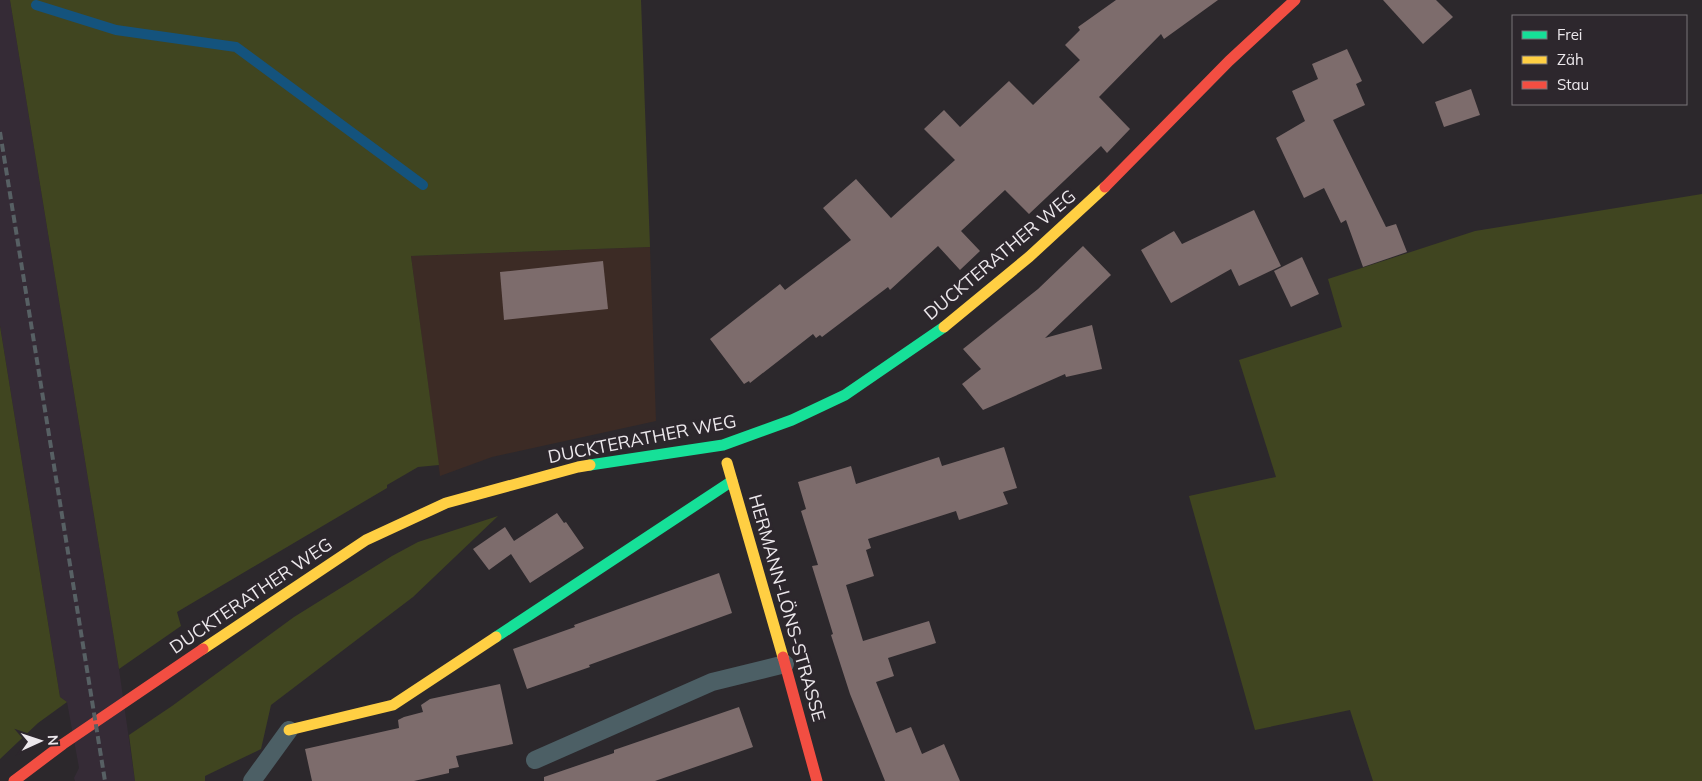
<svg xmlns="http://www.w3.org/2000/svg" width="1702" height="781" viewBox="0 0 1702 781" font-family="Mulish,sans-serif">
	<rect width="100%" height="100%" fill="#2c282c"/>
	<!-- commercial -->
	<polygon fill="#3c2b25" points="650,247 656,421 492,457 440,476 411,256"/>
	<!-- built -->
	<polygon fill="#352b36" points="0,0 10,0 119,669 135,781 75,781 74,778 79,768 67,702 60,697 0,326"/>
	<!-- green -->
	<g fill="#404520">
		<polygon points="10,0 641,0 650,247 411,256 439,465 418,467 387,485 387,488 177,612 181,626 119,669"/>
		<polygon points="1702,194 1702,781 1373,781 1350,710 1255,730 1189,496 1276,477 1239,360 1342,327 1328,279 1475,231"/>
		<polygon points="0,326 60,697 67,702 38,723 0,759"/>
		<polygon points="498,516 413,597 271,705 261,749 205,776 205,781 135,781 129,735 172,706 294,617 392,556 418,542"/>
	</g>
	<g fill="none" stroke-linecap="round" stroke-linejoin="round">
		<!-- stream -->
		<polyline stroke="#14537d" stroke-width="10" points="36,5 116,30 236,47 423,185"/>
	</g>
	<!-- building -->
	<g fill="#7d6c6c">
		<polygon points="1116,0 1218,0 1164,39 1161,34 1099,97 1130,129 1107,153 1101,146 1029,214 1005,190 961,231 980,251 960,270 938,246 890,290 888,287 822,337 820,335 816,338 813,334 750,383 749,381 744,384 710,339 780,284 785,290 851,240 823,208 856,179 891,218 955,160 924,129 944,110 960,127 1009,81 1033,105 1080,60 1065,45 1080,30 1078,27"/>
		<polygon points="1383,0 1436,0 1453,17 1423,44"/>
		<polygon points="1347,49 1362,81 1356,84 1365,105 1333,120 1386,227 1396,224 1407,252 1363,267 1346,220 1341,223 1324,188 1304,198 1276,138 1305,121 1292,91 1318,79 1312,64"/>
		<polygon points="1471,89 1480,115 1444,127 1435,102"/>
		<polygon points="1254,210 1281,266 1239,286 1231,269 1171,303 1141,250 1174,231 1182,244"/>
		<polygon points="1083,246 1111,275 1045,338 1092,325 1102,369 1066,377 1065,374 983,410 962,384 981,369 963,349 1038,289"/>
		<polygon points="1302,257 1319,294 1291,307 1274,271"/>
		<polygon points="603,261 608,309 504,320 500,272"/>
		<polygon points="1004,447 1017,488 1003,492 1008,504 959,520 956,511 868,539 871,548 866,550 874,576 846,585 863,641 929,621 936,643 888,658 894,676 876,682 896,733 911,727 922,754 944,744 960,781 885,781 850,694 831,635 833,634 812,566 818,565 801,511 806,509 798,482 851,466 856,484 939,457 942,466"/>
		<polygon points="557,513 564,523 566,522 584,548 530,583 511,554 489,570 473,549 505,527 514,541"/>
		<polygon points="719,573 732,613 589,665 590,667 527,689 513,649 575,627 574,625"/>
		<polygon points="500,684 513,744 456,756 459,767 449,769 449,773 414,781 312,781 305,749 399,728 398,720 404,717 423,712 421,705 430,699"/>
		<polygon points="739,707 753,747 655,781 544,781 544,777 614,753 614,750"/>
	</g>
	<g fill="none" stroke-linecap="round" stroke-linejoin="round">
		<!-- lane -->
		<g stroke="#4c5f65" stroke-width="18">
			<polyline points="535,760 712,682 785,664"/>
			<polyline points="252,781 289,730"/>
		</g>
		<!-- fast -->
		<g stroke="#16e098" stroke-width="11">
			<polyline points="590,465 723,445 792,420 845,395 944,327"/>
			<polyline points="496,637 732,481"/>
		</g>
		<!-- slow -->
		<g stroke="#ffcf43" stroke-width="11">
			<polyline points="944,327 1029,257 1105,187"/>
			<polyline points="727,463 783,657"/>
			<polyline points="203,649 366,540 446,503 578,467 590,465"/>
			<polyline points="289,730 393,705 496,637"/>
		</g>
		<!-- jam -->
		<g stroke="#f24e42" stroke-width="11">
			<polyline points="1105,187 1229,61 1295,0"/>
			<polyline points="783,657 817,781"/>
			<polyline points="14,781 63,744 203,649"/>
		</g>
		<!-- rail -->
		<polyline stroke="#576064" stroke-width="4" stroke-dasharray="8 4" stroke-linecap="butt" points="0,132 105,781"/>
	</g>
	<g text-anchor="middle" stroke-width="5" stroke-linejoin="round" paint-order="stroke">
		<!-- street labels -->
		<g font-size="18" fill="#ece8ec" stroke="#2d272d">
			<text transform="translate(1000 255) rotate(-40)" y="6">DUCKTERATHER WEG</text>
			<text transform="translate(642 439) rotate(-11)" y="6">DUCKTERATHER WEG</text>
			<text transform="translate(251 596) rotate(-34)" y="6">DUCKTERATHER WEG</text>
			<text transform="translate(787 608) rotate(74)" y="6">HERMANN-LÖNS-STRASSE</text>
		</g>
	</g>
	<!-- legend -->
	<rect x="1512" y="15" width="175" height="90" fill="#2d272d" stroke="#797479"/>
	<rect x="1522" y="31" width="25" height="8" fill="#16e098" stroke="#797479"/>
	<text x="1557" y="40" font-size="15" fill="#ece8ec">Frei</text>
	<rect x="1522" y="56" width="25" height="8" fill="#ffcf43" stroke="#797479"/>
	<text x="1557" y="65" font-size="15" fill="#ece8ec">Zäh</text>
	<rect x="1522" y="81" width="25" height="8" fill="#f24e42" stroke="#797479"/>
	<text x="1557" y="90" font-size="15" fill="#ece8ec">Stau</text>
	<!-- north arrow -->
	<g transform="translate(40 741) rotate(87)" stroke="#2d272d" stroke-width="4" paint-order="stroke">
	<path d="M0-4L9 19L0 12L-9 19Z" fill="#ece8ec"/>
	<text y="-8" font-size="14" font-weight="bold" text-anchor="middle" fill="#ece8ec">N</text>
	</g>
</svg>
